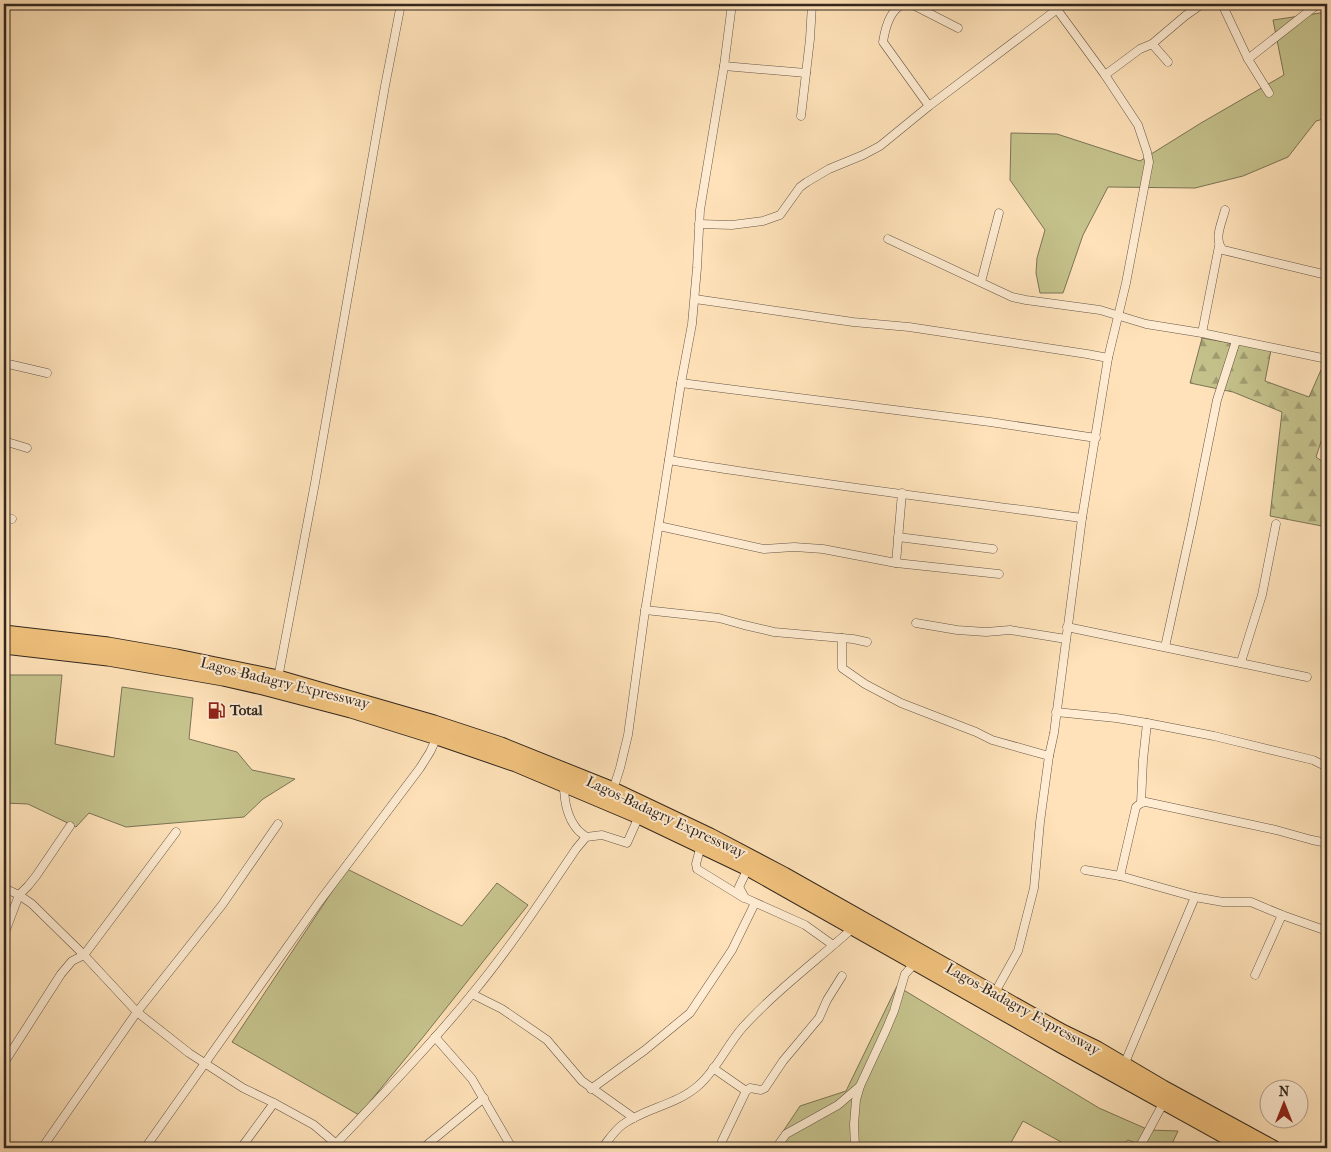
<svg xmlns="http://www.w3.org/2000/svg" width="1331" height="1152" viewBox="0 0 1331 1152" font-family="'IM FELL French Canon',serif">
	<defs>
		<pattern id="forest-firs" width="22" height="20" patternUnits="userSpaceOnUse" patternTransform="scale(1.25)"><rect width="22" height="20" fill="#c5c28c"/><path d="M5 1l3.5 6h-7zM16 11l3.5 6h-7z" fill="#a19e72"/></pattern>
	</defs>
	<rect width="100%" height="100%" fill="#ffe2b9"/>
	<filter id="stains"><feTurbulence type="fractalNoise" baseFrequency=".004" numOctaves="4"/><feColorMatrix values="0 0 0 0 .2 0 0 0 0 .09 0 0 0 0 .02 0 0 0 .5 -.17"/></filter>
	<radialGradient id="worn" r=".72"><stop offset=".6" stop-color="#630" stop-opacity="0"/><stop offset="1" stop-color="#630" stop-opacity=".3"/></radialGradient>
	<!-- grass -->
	<g fill="#c5c28c" stroke="#7c7456">
		<polygon points="1327,12 1327,118 1316,121 1288,157 1243,176 1195,188 1108,187 1083,235 1063,293 1040,293 1036,273 1037,258 1045,230 1010,180 1011,133 1057,134 1140,161 1201,123 1284,75 1273,20"/>
		<polygon points="4,675 62,675 55,744 114,757 122,687 193,698 189,739 237,752 252,770 295,779 263,799 244,817 126,827 89,813 76,827 28,804 4,803"/>
		<polygon points="347,869 462,926 497,883 528,905 424,1036 359,1115 232,1042"/>
		<polygon points="897,986 1099,1108 1149,1130 1178,1131 1170,1148 1148,1148 1128,1140 1118,1148 1072,1148 1023,1121 1008,1148 772,1148 800,1106 846,1091"/>
	</g>
	<!-- forest -->
	<path fill="url(#forest-firs)" stroke="#7c7456" d="M1202 338 1271 350 1265 381 1309 397 1321 370C1323 378 1326 386 1327 394 1330 415 1323 436 1316 457L1327 465V527L1270 516 1282 412 1233 392 1190 383Z"/>
	<g fill="none" stroke-linecap="round" stroke-linejoin="round">
		<defs>
			<g id="street">
				<path d="M904 4C890 9 885 29 883 42L929 106"/>
				<polyline points="911,4 958,28"/>
				<polyline points="1222,4 1248,59 1269,93"/>
				<polyline points="1152,44 1185,16 1202,4"/>
				<polyline points="1248,59 1318,4"/>
				<polyline points="724,66 806,73"/>
				<polyline points="1105,75 1140,49 1152,44 1154,46 1168,62"/>
				<polyline points="801,116 810,39 812,4"/>
				<path d="M1225 210C1222 223 1213 239 1223 250L1327 275"/>
				<polyline points="699,224 732,225 763,221 780,215 800,187 807,182 829,169 863,155 880,146 929,106 1064,4"/>
				<polyline points="888,239 1012,297 1026,300 1100,310 1146,324 1202,333 1327,359"/>
				<polyline points="981,282 999,213"/>
				<polyline points="695,299 853,322 909,327 1087,354 1108,358"/>
				<polyline points="1202,333 1219,246"/>
				<polyline points="4,363 47,373"/>
				<polyline points="681,383 990,422 1096,438"/>
				<polyline points="4,441 27,448"/>
				<path d="M669 460C806 483 944 499 1082 518"/>
				<polyline points="4,517 12,519"/>
				<polyline points="659,526 764,549 794,547 823,549 896,563 902,493"/>
				<polyline points="898,537 993,549"/>
				<polyline points="896,563 999,574"/>
				<polyline points="645,610 719,618 744,625 774,632 853,639 867,642"/>
				<polyline points="916,623 957,630 986,632 1010,630 1066,639"/>
				<polyline points="1067,627 1307,677"/>
				<polyline points="842,638 842,668 865,684 901,703 976,732 992,740 1049,756"/>
				<polyline points="1165,647 1192,524 1217,400 1236,341"/>
				<polyline points="1241,662 1262,595 1276,524"/>
				<polyline points="278,678 315,483 385,86 401,4"/>
				<polyline points="1056,712 1116,718 1147,723 1214,736 1313,760 1327,767"/>
				<path d="M564 784C564 799 567 817 577 829 579 832 583 834 586 837"/>
				<polyline points="613,790 620,768 628,735 644,618 681,383 692,324 697,268 700,210 724,66 732,4"/>
				<polyline points="1141,803 1143,760 1147,723"/>
				<polyline points="701,845 696,864 697,869 744,898"/>
				<polyline points="748,868 739,887 745,898 805,925 833,945"/>
				<polyline points="1085,870 1120,876 1195,897 1223,902 1251,902 1282,915 1327,931"/>
				<polyline points="1120,876 1136,807 1141,803 1146,802 1276,830 1312,840 1327,843"/>
				<polyline points="4,888 19,895 32,904 84,955 137,1012 189,1053 243,1088 274,1103 314,1125 341,1148"/>
				<polyline points="4,935 19,895 28,886 36,876 70,826"/>
				<polyline points="1255,975 1282,915"/>
				<polyline points="472,994 502,1009 547,1040 582,1081 634,1118"/>
				<polyline points="993,996 1018,951 1034,888 1040,822 1049,756 1054,733 1082,518 1108,358 1126,283 1149,162 1147,152 1138,125 1105,75 1053,4"/>
				<polyline points="435,1037 472,1079 512,1148"/>
				<polyline points="4,1063 61,974 72,961 84,955 176,832"/>
				<polyline points="1124,1065 1195,897"/>
				<polyline points="713,1068 746,1091"/>
				<polyline points="591,1089 645,1050 690,1013 732,950 755,903"/>
				<polyline points="42,1148 137,1012 222,905 278,824"/>
				<polyline points="145,1148 319,902 420,768 430,752 437,737"/>
				<polyline points="241,1148 274,1103"/>
				<path d="M332 1148C379 1098 428 1048 472 994 510 948 543 898 576 849L586 837 602 835 627 843 639 816"/>
				<polyline points="423,1148 484,1098"/>
				<path d="M602 1148C608 1141 614 1131 622 1125 645 1108 677 1105 699 1085 717 1069 727 1045 743 1027 776 991 816 961 853 928"/>
				<polyline points="721,1148 722,1141 746,1091 750,1088 761,1090 765,1088 783,1061 819,1018 827,1000 842,976"/>
				<polyline points="776,1148 786,1134 838,1105 860,1086"/>
				<polyline points="855,1148 854,1124 856,1100 860,1086 886,1030 894,1011 905,974 915,963"/>
				<polyline points="1139,1148 1164,1102"/>
			</g>
			<g id="highway">
				<polyline points="4,633 108,645 177,657 278,678 434,723 501,745 613,790 710,836 784,875 1062,1032 1097,1049 1163,1088 1273,1148"/>
				<polyline points="4,646 108,658 223,678 263,687 351,710 437,737 516,764 639,816 748,868 1061,1045 1247,1148"/>
			</g>
		</defs>
		<!-- street casing -->
		<use href="#street" stroke="#655646" stroke-width="9"/>
		<!-- highway casing -->
		<use href="#highway" stroke="#32271f" stroke-width="17"/>
		<!-- street -->
		<use href="#street" stroke="#ffecd2" stroke-width="8"/>
		<!-- highway -->
		<use href="#highway" stroke="#f0c17c" stroke-width="15"/>
	</g>
	<!-- icons -->
	<defs>
		<symbol id="fuel-bare" viewBox="-9 -9 18 18"><path d="M-5.5-6h7V0h2V4h1.3V-2.5L3-4.5l.8-.8L6-3V5H2.5V1h-1V6h-7ZM-4.2-4.7v3.2H.2V-4.7Z" fill="#8f2418" stroke="#ffecd2" stroke-width="2.5" paint-order="stroke"/></symbol>
	</defs>
	<g fill-rule="evenodd">
		<use href="#fuel-bare" x="204" y="698" width="25" height="25"/>
	</g>
	<g text-anchor="middle" stroke-width="4" stroke-linejoin="round" paint-order="stroke">
		<!-- street labels -->
		<g font-size="15" fill="#32271f" stroke="#ffecd2">
			<text transform="translate(285 683) rotate(14)" y="5">Lagos-Badagry Expressway</text>
			<text transform="translate(666 817) rotate(25)" y="5">Lagos-Badagry Expressway</text>
			<text transform="translate(1023 1009) rotate(29)" y="5">Lagos-Badagry Expressway</text>
		</g>
		<!-- poi labels -->
		<g font-size="15" font-weight="bold" fill="#32271f" stroke="#ffecd2" text-anchor="start">
			<text x="230" y="715">Total</text>
		</g>
	</g>
	<!-- margin -->
	<rect width="1331" height="1152" fill="none" stroke="#ffe2b9" stroke-width="20"/>
	<rect x="5" y="5" width="1321" height="1142" fill="none" stroke="#32271f" stroke-width="2.5"/>
	<rect x="10" y="10" width="1311" height="1132" fill="none" stroke="#32271f"/>
	<!-- north arrow -->
	<g transform="translate(1284 1104)"><circle r="24" fill="#ffecd2" stroke="#ad9d8a"/>
	<path d="M0-4L9 19L0 12L-9 19Z" fill="#8f2418"/>
	<text y="-8" font-size="14" font-weight="bold" text-anchor="middle" fill="#32271f">N</text>
	</g>
	<rect width="100%" height="100%" filter="url(#stains)"/>
	<rect width="100%" height="100%" fill="url(#worn)"/>
</svg>
